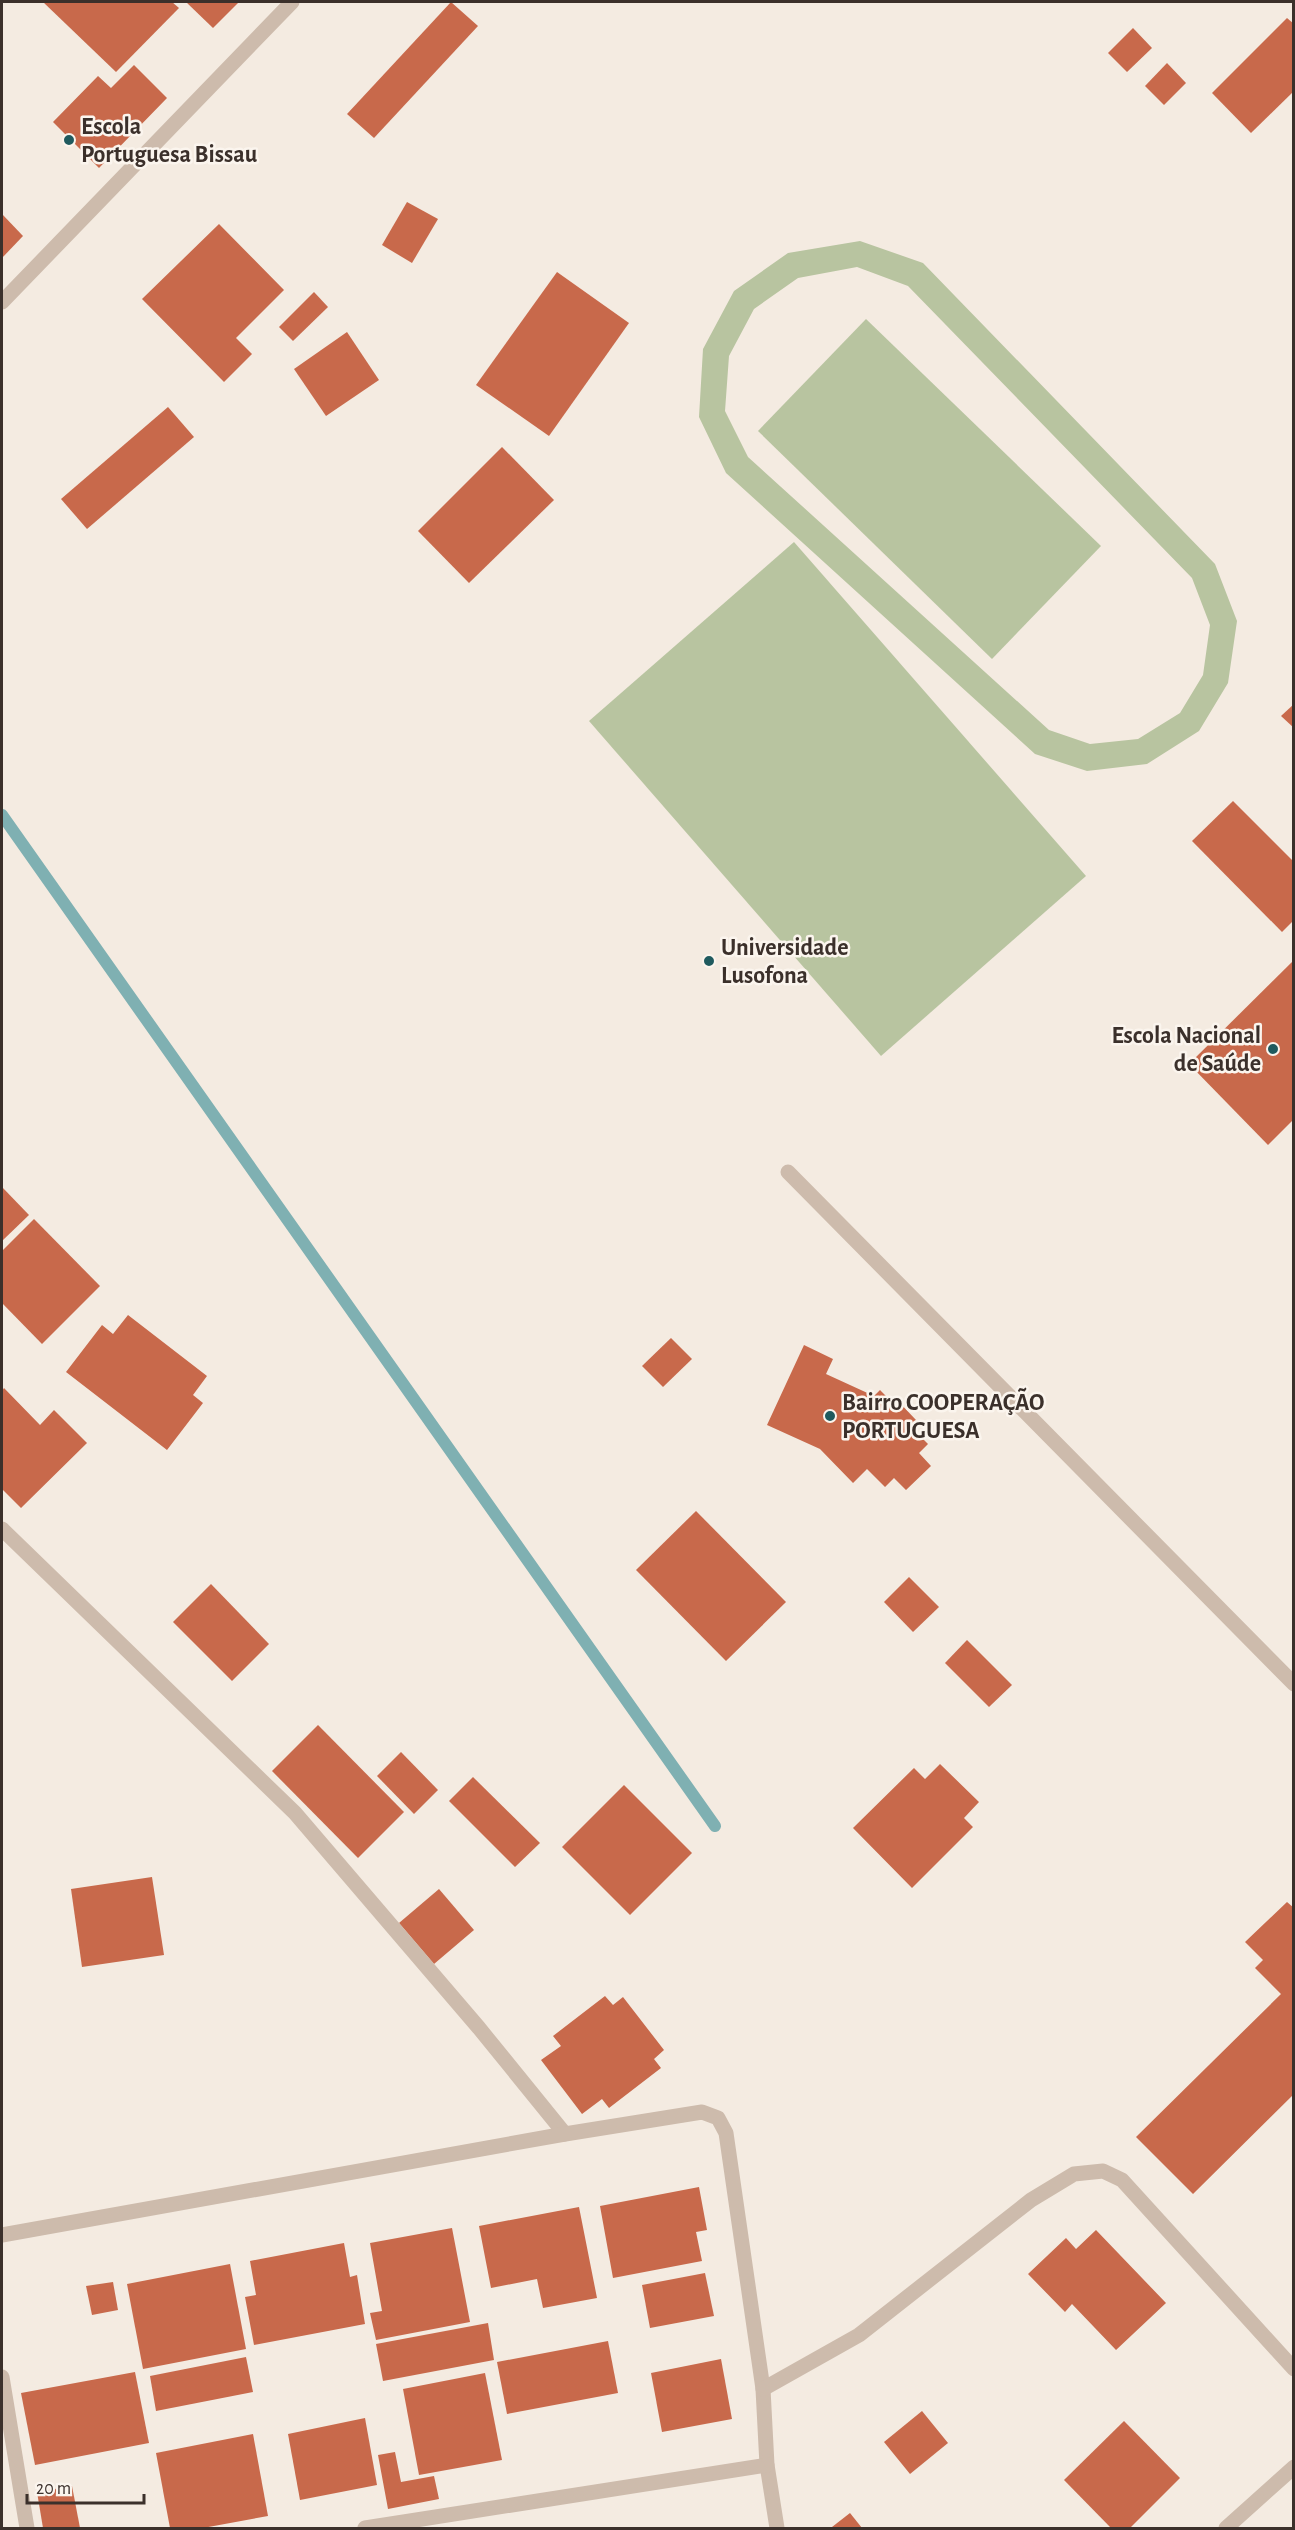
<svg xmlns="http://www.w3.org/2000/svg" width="1295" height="2530" viewBox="0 0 1295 2530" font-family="'Alegreya Sans',sans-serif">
	<rect width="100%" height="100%" fill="#f4ebe1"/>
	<!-- green -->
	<g fill="#b8c4a0" fill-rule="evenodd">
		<path d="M860 241 923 263 1215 564 1237 621 1228 683 1199 731 1147 764 1087 771 1035 754 726 473 699 417 703 349 734 291 788 253ZM857 267 908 286 1192 578 1210 625 1203 675 1180 713 1138 739 1090 744 1049 730 748 457 725 411 729 356 754 309 798 278Z"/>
		<polygon points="866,319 1101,546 992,659 758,431"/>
		<polygon points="794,542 1086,876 881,1056 589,721"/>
	</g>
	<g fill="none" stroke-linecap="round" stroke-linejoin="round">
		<!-- stream -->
		<polyline stroke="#7fb0b2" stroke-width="12" points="2,815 715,1826"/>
	</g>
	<!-- building -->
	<g fill="#c8694b">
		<polygon points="43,2 172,2 179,8 116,72"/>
		<polygon points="186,2 239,2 213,28"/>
		<polygon points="451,2 478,26 374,138 347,114"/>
		<polygon points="1287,18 1294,24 1294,91 1251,133 1212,93"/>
		<polygon points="1133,28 1152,48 1127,72 1108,53"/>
		<polygon points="1167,63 1186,83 1164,105 1145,86"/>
		<polygon points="134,65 167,98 99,168 53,122 98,76 111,88"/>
		<polygon points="407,202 438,219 412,263 382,245"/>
		<polygon points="2,214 23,236 2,258"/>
		<polygon points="219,224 284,290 236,338 252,354 224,382 142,299"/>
		<polygon points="557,272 629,323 549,436 476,385"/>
		<polygon points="314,292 328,307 293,341 279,327"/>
		<polygon points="347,332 379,380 326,416 294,369"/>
		<polygon points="168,407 194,437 87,529 61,499"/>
		<polygon points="502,447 554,500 469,583 418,531"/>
		<polygon points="1294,704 1294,728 1281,716"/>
		<polygon points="1233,801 1294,862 1294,920 1282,932 1192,841"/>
		<polygon points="1294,960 1294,1119 1268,1145 1189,1064"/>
		<polygon points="2,1187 29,1215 2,1241"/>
		<polygon points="34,1219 100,1286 42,1344 2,1303 2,1251"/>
		<polygon points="128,1315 207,1376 193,1395 203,1403 167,1450 66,1372 102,1325 113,1334"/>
		<polygon points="671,1338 692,1359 663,1387 642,1366"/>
		<polygon points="804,1345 833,1359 826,1374 874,1396 880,1390 892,1402 896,1399 916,1420 910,1426 928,1444 919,1453 931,1466 906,1490 894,1478 885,1487 867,1469 853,1483 820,1449 767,1425"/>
		<polygon points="4,1388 40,1425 54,1410 87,1443 21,1508 2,1489 2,1391"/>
		<polygon points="696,1511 786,1602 726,1661 636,1570"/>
		<polygon points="909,1577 939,1607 913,1632 884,1602"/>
		<polygon points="211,1584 269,1644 232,1681 173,1622"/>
		<polygon points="967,1640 1012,1685 989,1707 945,1663"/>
		<polygon points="318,1725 404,1812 358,1858 272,1771"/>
		<polygon points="401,1752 438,1790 414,1814 377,1776"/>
		<polygon points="940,1764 979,1802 964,1818 973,1827 912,1888 853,1828 914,1768 925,1779"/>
		<polygon points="473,1777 540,1843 515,1867 449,1801"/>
		<polygon points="624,1785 692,1853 630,1915 562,1847"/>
		<polygon points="152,1877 164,1955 82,1967 71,1889"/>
		<polygon points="439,1889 474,1930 434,1964 399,1923"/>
		<polygon points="1287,1902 1294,1908 1294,2094 1193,2194 1136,2137 1281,1994 1255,1968 1263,1960 1245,1942"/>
		<polygon points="605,1996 613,2005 623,1997 664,2050 654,2059 661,2068 609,2108 602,2099 582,2114 541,2060 561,2046 553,2036"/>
		<polygon points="699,2187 707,2230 696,2232 702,2261 613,2278 600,2206"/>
		<polygon points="579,2207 597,2298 543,2308 537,2279 491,2288 479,2226"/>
		<polygon points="452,2228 470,2322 376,2340 370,2313 382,2311 370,2243"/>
		<polygon points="1096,2230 1166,2303 1116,2350 1072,2304 1065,2312 1028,2274 1066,2238 1076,2249"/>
		<polygon points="344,2243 350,2277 357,2275 365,2324 254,2345 245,2297 256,2295 250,2261"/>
		<polygon points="230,2264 246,2349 143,2369 127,2284"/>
		<polygon points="705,2273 714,2316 650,2328 642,2285"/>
		<polygon points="113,2282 118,2310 92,2315 86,2286"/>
		<polygon points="488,2323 494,2360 383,2381 376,2344"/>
		<polygon points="608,2341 618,2393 507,2414 497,2362"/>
		<polygon points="246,2357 253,2392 156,2411 150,2376"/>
		<polygon points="721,2359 732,2419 662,2432 651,2373"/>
		<polygon points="135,2372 149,2443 35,2465 21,2393"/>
		<polygon points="485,2373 502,2460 419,2475 403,2389"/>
		<polygon points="922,2411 948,2443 910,2474 884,2442"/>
		<polygon points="365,2418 377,2485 300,2500 288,2434"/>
		<polygon points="1124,2421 1180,2478 1130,2528 1111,2528 1064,2480"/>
		<polygon points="253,2434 268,2516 203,2528 170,2528 156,2453"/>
		<polygon points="395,2452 401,2482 434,2476 439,2499 388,2509 378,2455"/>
		<polygon points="72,2486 80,2528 43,2528 37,2492"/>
		<polygon points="850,2513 862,2528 833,2528 832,2527"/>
	</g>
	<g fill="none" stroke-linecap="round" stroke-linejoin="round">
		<!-- minor -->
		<g stroke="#cdbbac" stroke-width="15">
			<polyline points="2,302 292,2"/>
			<polyline points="788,1172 1294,1684"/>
			<polyline points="2,1529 295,1813 479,2028 565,2134"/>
			<polyline points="2,2235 565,2134 702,2112 718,2118 726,2133 763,2389 767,2465 777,2528"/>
			<polyline points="2,2377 27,2528"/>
			<polyline points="763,2389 859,2335 1031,2200 1074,2174 1103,2171 1122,2180 1294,2369"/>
			<polyline points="365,2528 767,2465"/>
			<polyline points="1226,2528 1294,2467"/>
		</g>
	</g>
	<!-- markers -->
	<g fill="#1f5a5e" stroke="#fbf5ee" stroke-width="2">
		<circle cx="69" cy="140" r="6"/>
		<circle cx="709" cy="961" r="6"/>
		<circle cx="1273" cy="1049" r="6"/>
		<circle cx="830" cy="1416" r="6"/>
	</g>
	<g text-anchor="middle" stroke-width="5" stroke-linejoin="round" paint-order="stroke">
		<!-- poi labels -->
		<g font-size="24" font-weight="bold" fill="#3b302b" stroke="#fbf5ee" text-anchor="start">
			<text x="81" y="134">Escola<tspan x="81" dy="28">Portuguesa Bissau</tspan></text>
			<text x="721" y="955">Universidade<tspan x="721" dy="28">Lusofona</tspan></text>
			<text x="1261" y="1043" text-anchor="end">Escola Nacional<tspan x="1261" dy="28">de Saúde</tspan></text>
			<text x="842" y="1410">Bairro COOPERAÇÃO<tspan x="842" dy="28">PORTUGUESA</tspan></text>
		</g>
	</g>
	<!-- border -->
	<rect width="1295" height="2530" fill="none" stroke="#3b302b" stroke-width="6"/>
	<!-- scale -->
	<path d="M27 2494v9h117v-9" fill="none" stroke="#3b302b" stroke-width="3"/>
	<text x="36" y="2494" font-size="18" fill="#3b302b" stroke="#fbf5ee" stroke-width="4.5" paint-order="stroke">20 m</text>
</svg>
